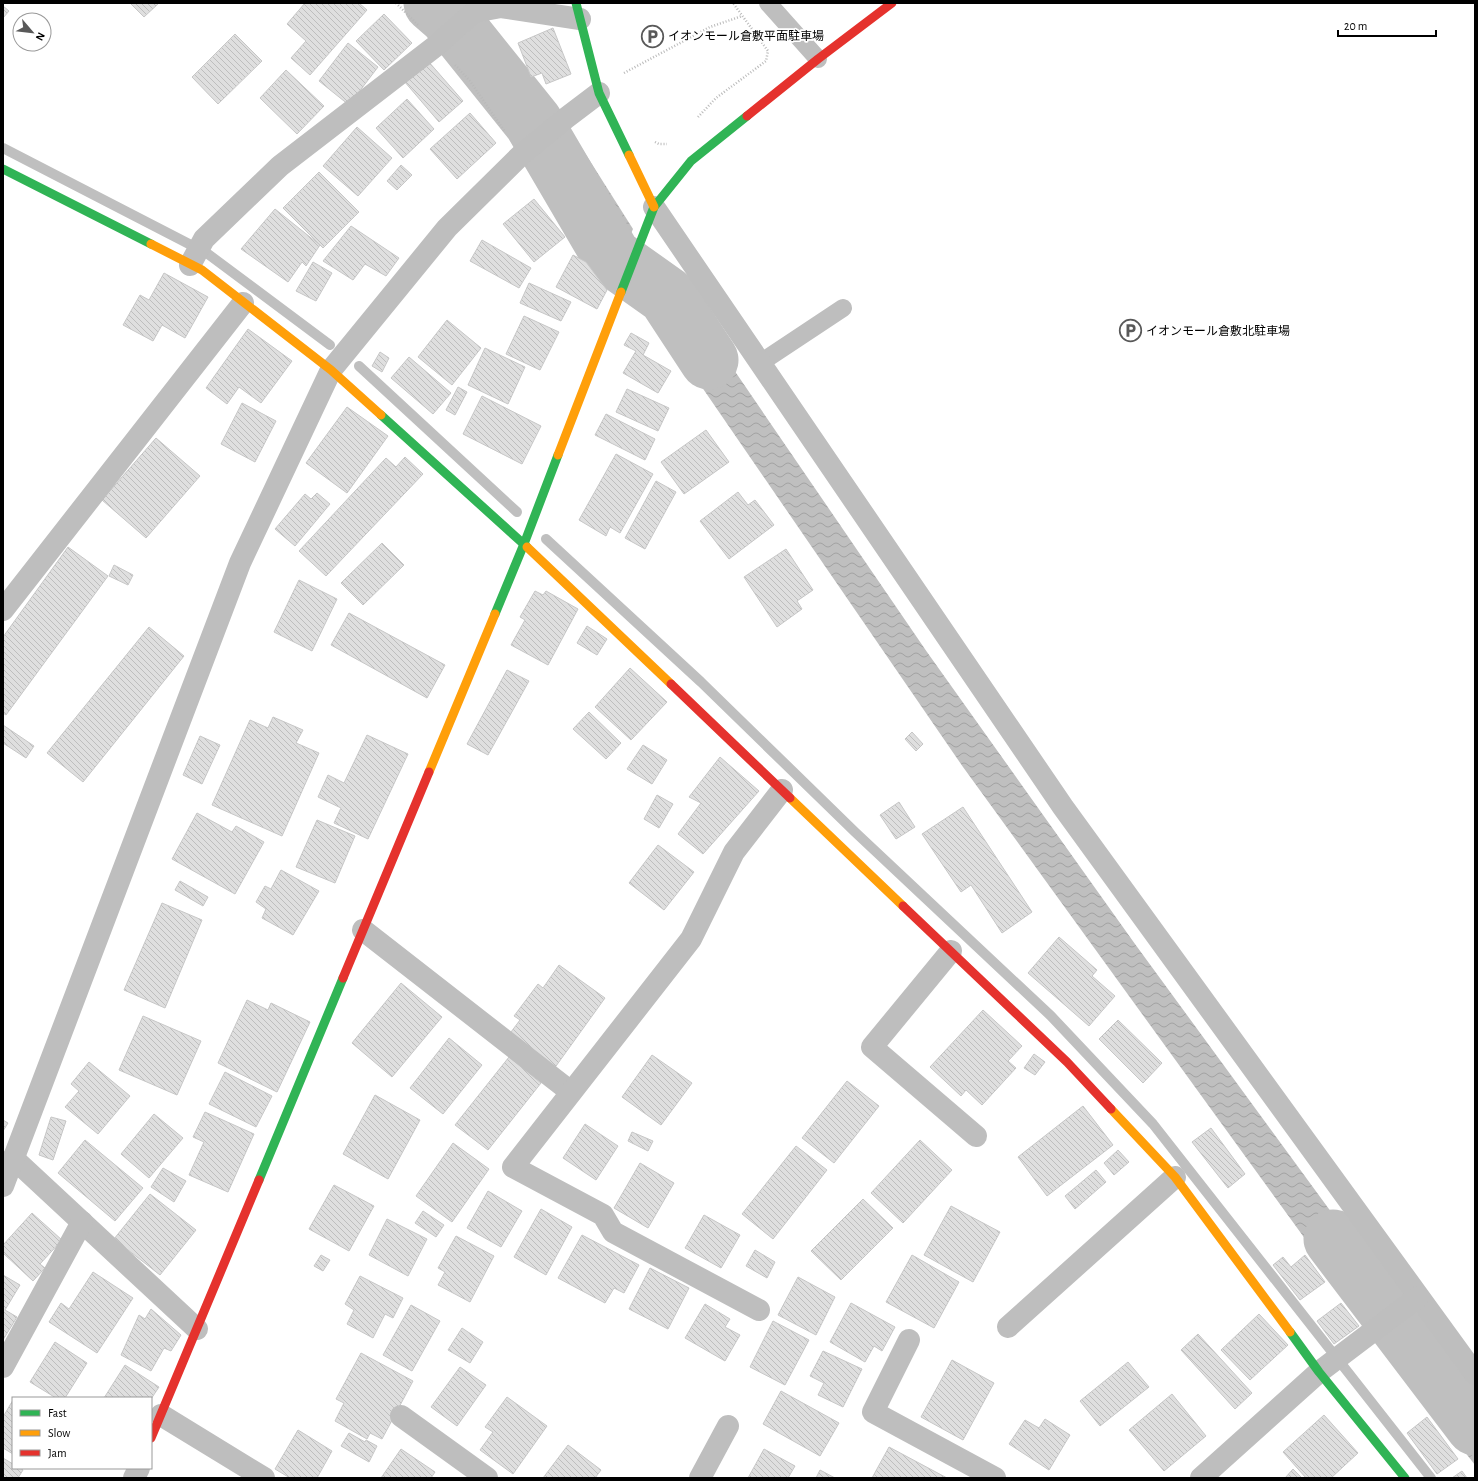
<svg xmlns="http://www.w3.org/2000/svg" width="1478" height="1481" viewBox="0 0 1478 1481" font-family="'Alegreya Sans','Noto Sans JP',sans-serif">
	<defs>
		<pattern id="water-waves" width="16" height="10" patternUnits="userSpaceOnUse"><rect width="16" height="10" fill="#bfbfbf"/><path d="M0 5q4-4 8 0t8 0" fill="none" stroke="#a2a2a2"/></pattern>
		<pattern id="building-back-hatch" width="6" height="6" patternUnits="userSpaceOnUse"><rect width="6" height="6" fill="#dfdfdf"/><path d="M-1 5l2 2M0 0l6 6M5-1l2 2" fill="none" stroke="#bebebe"/></pattern>
	</defs>
	<rect width="100%" height="100%" fill="#fff"/>
	<!-- water -->
	<g fill="url(#water-waves)">
		<polygon points="408,3 461,3 463,4 436,27"/>
		<polygon points="475,22 500,60 525,87 555,111 519,143 456,55 452,43"/>
		<polygon points="571,131 633,229 617,265 536,162"/>
		<polygon points="671,278 927,652 1135,944 1389,1291 1386,1302 1361,1316 963,767 651,313"/>
		<polygon points="1415,1320 1475,1403 1475,1465 1380,1344"/>
	</g>
	<g fill="none" stroke-linecap="round" stroke-linejoin="round">
		<!-- stream -->
		<g stroke="#bfbfbf" stroke-width="10">
			<polyline points="3,148 191,245"/>
			<polyline points="208,254 330,345"/>
			<polyline points="359,366 517,512"/>
			<polyline points="546,539 701,682 855,832 1051,1016 1153,1124 1431,1478"/>
		</g>
		<!-- river -->
		<g stroke="#bfbfbf" stroke-width="59">
			<polyline points="433,3 448,16 533,122 612,257 667,296 709,360"/>
			<polyline points="1333,1239 1475,1426"/>
		</g>
	</g>
	<!-- building -->
	<g fill="url(#building-back-hatch)" stroke="#c7c7c7">
		<polygon points="130,3 159,3 144,17"/>
		<polygon points="305,3 359,3 367,10 310,75 291,58 306,41 287,24"/>
		<polygon points="3,6 9,11 3,18"/>
		<polygon points="384,14 412,43 384,70 356,41"/>
		<polygon points="553,28 571,74 546,84 542,73 531,77 518,43"/>
		<polygon points="235,34 262,61 218,104 192,77"/>
		<polygon points="348,43 378,67 349,105 319,81"/>
		<polygon points="428,61 463,101 439,122 404,81"/>
		<polygon points="286,70 324,106 297,134 260,98"/>
		<polygon points="407,99 434,129 403,158 376,128"/>
		<polygon points="470,113 496,143 457,179 430,149"/>
		<polygon points="357,127 392,158 358,196 323,166"/>
		<polygon points="401,165 412,175 397,190 387,181"/>
		<polygon points="319,172 359,212 323,248 283,208"/>
		<polygon points="534,199 565,237 534,262 503,224"/>
		<polygon points="275,209 320,245 306,266 302,262 288,282 241,249"/>
		<polygon points="351,226 399,258 386,276 365,264 353,280 323,261"/>
		<polygon points="482,240 531,268 519,288 470,261"/>
		<polygon points="573,255 586,262 607,290 597,309 556,287"/>
		<polygon points="313,262 332,273 316,301 296,291"/>
		<polygon points="164,273 208,297 185,338 162,325 153,341 123,325 140,295 149,300"/>
		<polygon points="529,283 571,302 561,321 520,303"/>
		<polygon points="524,316 559,332 540,370 506,354"/>
		<polygon points="447,320 481,348 452,385 418,357"/>
		<polygon points="248,329 292,361 261,403 239,387 227,404 206,388"/>
		<polygon points="631,333 649,343 643,355 671,371 658,393 623,373 636,351 624,345"/>
		<polygon points="485,348 525,367 508,404 468,385"/>
		<polygon points="380,352 389,358 382,372 372,366"/>
		<polygon points="409,357 451,393 433,414 391,378"/>
		<polygon points="458,387 467,392 455,415 446,410"/>
		<polygon points="627,389 669,408 658,431 616,412"/>
		<polygon points="482,396 541,426 522,464 463,434"/>
		<polygon points="242,403 276,421 255,462 221,444"/>
		<polygon points="347,407 388,436 347,493 306,463"/>
		<polygon points="606,414 655,439 645,460 595,435"/>
		<polygon points="706,430 729,462 684,494 661,462"/>
		<polygon points="156,438 200,476 146,538 102,500"/>
		<polygon points="616,454 653,474 620,533 610,527 606,536 579,520"/>
		<polygon points="405,457 423,474 326,576 299,551 386,458 396,467"/>
		<polygon points="656,481 676,492 645,549 625,538"/>
		<polygon points="738,492 748,505 755,500 774,525 729,559 700,521"/>
		<polygon points="317,493 330,504 295,546 275,529 305,494 311,499"/>
		<polygon points="382,543 404,565 363,605 341,583"/>
		<polygon points="68,547 108,576 6,715 3,713 3,637"/>
		<polygon points="786,549 813,590 797,601 802,609 777,627 744,577"/>
		<polygon points="114,565 133,575 128,585 109,576"/>
		<polygon points="299,580 337,599 312,651 274,632"/>
		<polygon points="535,591 543,595 546,591 578,609 548,665 511,645 525,620 520,617"/>
		<polygon points="349,613 445,665 427,698 331,645"/>
		<polygon points="587,626 607,639 597,655 577,643"/>
		<polygon points="149,627 184,656 83,782 47,753"/>
		<polygon points="630,668 667,702 631,740 595,707"/>
		<polygon points="507,670 529,681 488,755 467,744"/>
		<polygon points="589,712 621,743 606,759 573,729"/>
		<polygon points="273,717 303,730 296,743 319,753 282,836 212,805 250,720 268,728"/>
		<polygon points="3,725 34,746 26,758 3,743"/>
		<polygon points="912,732 923,744 916,751 905,739"/>
		<polygon points="367,735 408,754 368,839 334,823 341,808 318,797 328,775 344,783"/>
		<polygon points="200,736 220,745 202,784 183,775"/>
		<polygon points="643,745 667,760 652,784 627,769"/>
		<polygon points="720,757 759,791 703,854 678,834 701,803 689,797"/>
		<polygon points="657,795 673,804 659,828 644,819"/>
		<polygon points="899,802 915,827 896,839 880,815"/>
		<polygon points="963,807 1032,912 1002,933 971,885 961,892 922,834"/>
		<polygon points="197,813 232,832 236,826 264,842 235,894 172,859"/>
		<polygon points="317,820 355,836 335,883 296,867"/>
		<polygon points="658,845 694,872 664,910 629,883"/>
		<polygon points="281,870 319,891 293,935 262,918 266,909 256,902 265,886 271,889"/>
		<polygon points="180,881 208,897 203,906 175,890"/>
		<polygon points="162,903 202,920 165,1008 124,990"/>
		<polygon points="1059,937 1097,970 1092,976 1115,996 1089,1026 1028,973"/>
		<polygon points="559,965 605,998 551,1073 505,1040 520,1020 514,1016 538,984 543,988"/>
		<polygon points="401,983 442,1017 392,1077 352,1043"/>
		<polygon points="247,1000 268,1010 271,1003 310,1022 277,1092 218,1063"/>
		<polygon points="983,1010 1022,1046 1008,1061 1016,1068 982,1105 966,1090 961,1096 930,1067"/>
		<polygon points="143,1016 201,1041 177,1095 119,1070"/>
		<polygon points="1118,1020 1162,1063 1143,1083 1099,1039"/>
		<polygon points="449,1038 482,1065 443,1114 410,1088"/>
		<polygon points="1034,1054 1045,1062 1035,1075 1024,1068"/>
		<polygon points="652,1055 692,1083 661,1125 622,1097"/>
		<polygon points="509,1057 541,1083 488,1150 455,1125"/>
		<polygon points="89,1062 130,1096 98,1134 65,1107 79,1091 71,1084"/>
		<polygon points="225,1072 272,1096 256,1127 209,1104"/>
		<polygon points="847,1081 879,1106 834,1163 802,1138"/>
		<polygon points="375,1095 420,1120 388,1179 343,1154"/>
		<polygon points="1083,1106 1113,1145 1047,1196 1018,1157"/>
		<polygon points="205,1112 254,1134 228,1192 189,1175 204,1142 193,1137"/>
		<polygon points="154,1114 183,1138 149,1178 121,1154"/>
		<polygon points="51,1117 66,1121 53,1160 39,1155"/>
		<polygon points="3,1120 8,1123 3,1131"/>
		<polygon points="585,1124 618,1146 596,1180 563,1158"/>
		<polygon points="1211,1128 1245,1174 1228,1188 1192,1142"/>
		<polygon points="632,1132 653,1141 648,1151 628,1141"/>
		<polygon points="85,1140 143,1188 115,1221 58,1173"/>
		<polygon points="920,1140 952,1170 903,1223 871,1193"/>
		<polygon points="453,1143 489,1169 452,1222 416,1196"/>
		<polygon points="796,1146 827,1170 773,1239 742,1214"/>
		<polygon points="1118,1150 1129,1162 1114,1175 1104,1163"/>
		<polygon points="640,1163 674,1183 648,1228 614,1208"/>
		<polygon points="163,1168 186,1181 174,1202 151,1187"/>
		<polygon points="1096,1170 1106,1182 1075,1209 1065,1196"/>
		<polygon points="334,1185 374,1206 349,1251 309,1229"/>
		<polygon points="488,1191 522,1211 501,1247 467,1228"/>
		<polygon points="150,1194 196,1230 160,1275 114,1239"/>
		<polygon points="863,1199 893,1228 841,1280 811,1251"/>
		<polygon points="951,1206 1000,1232 973,1282 924,1255"/>
		<polygon points="541,1209 572,1227 546,1275 514,1257"/>
		<polygon points="423,1211 444,1225 436,1237 415,1223"/>
		<polygon points="32,1213 62,1240 40,1264 45,1268 33,1281 3,1253 3,1245"/>
		<polygon points="704,1215 740,1235 721,1268 685,1248"/>
		<polygon points="387,1219 427,1239 408,1276 369,1255"/>
		<polygon points="582,1235 639,1265 624,1293 614,1288 605,1303 558,1278"/>
		<polygon points="456,1236 494,1256 470,1302 438,1285 445,1272 438,1268"/>
		<polygon points="755,1250 775,1262 767,1278 746,1266"/>
		<polygon points="321,1255 330,1260 323,1271 314,1266"/>
		<polygon points="912,1255 959,1282 934,1328 886,1302"/>
		<polygon points="1305,1255 1325,1282 1300,1300 1273,1265 1283,1257 1291,1267"/>
		<polygon points="650,1268 689,1288 668,1329 629,1309"/>
		<polygon points="93,1272 133,1298 97,1353 49,1322 61,1303 69,1309"/>
		<polygon points="3,1275 20,1285 5,1310 17,1317 3,1340"/>
		<polygon points="360,1276 403,1298 393,1318 385,1314 373,1338 347,1324 354,1310 345,1304"/>
		<polygon points="798,1277 835,1297 816,1335 778,1315"/>
		<polygon points="851,1303 895,1327 882,1351 874,1346 865,1362 830,1342"/>
		<polygon points="1341,1303 1359,1326 1334,1344 1317,1321"/>
		<polygon points="705,1304 730,1319 725,1327 740,1335 725,1361 685,1338"/>
		<polygon points="411,1305 440,1321 412,1371 383,1355"/>
		<polygon points="151,1309 181,1335 171,1351 164,1348 151,1371 121,1355 139,1315 145,1319"/>
		<polygon points="1259,1314 1288,1345 1250,1380 1221,1350"/>
		<polygon points="773,1321 809,1340 785,1385 750,1367"/>
		<polygon points="462,1328 483,1342 470,1363 448,1350"/>
		<polygon points="1198,1334 1252,1393 1235,1409 1181,1350"/>
		<polygon points="55,1342 87,1363 65,1398 56,1398 30,1382"/>
		<polygon points="823,1351 862,1369 843,1407 818,1395 824,1383 810,1376"/>
		<polygon points="361,1353 413,1381 382,1439 370,1433 367,1439 335,1421 344,1403 336,1399"/>
		<polygon points="952,1360 994,1383 963,1440 921,1417"/>
		<polygon points="1128,1362 1149,1387 1100,1426 1080,1401"/>
		<polygon points="125,1365 159,1387 151,1399 151,1398 104,1398"/>
		<polygon points="460,1367 486,1385 457,1426 431,1407"/>
		<polygon points="781,1391 839,1423 820,1456 763,1424"/>
		<polygon points="1172,1394 1206,1436 1164,1471 1129,1430"/>
		<polygon points="507,1397 547,1426 513,1474 480,1450 493,1432 485,1427"/>
		<polygon points="13,1400 13,1454 3,1448 3,1417"/>
		<polygon points="1324,1415 1358,1453 1331,1478 1306,1478 1283,1452"/>
		<polygon points="1427,1417 1458,1459 1437,1474 1407,1433"/>
		<polygon points="1045,1419 1070,1435 1049,1470 1009,1444 1025,1420 1039,1428"/>
		<polygon points="298,1430 332,1451 317,1478 290,1478 275,1469"/>
		<polygon points="349,1433 365,1442 366,1440 377,1446 369,1462 341,1446"/>
		<polygon points="568,1445 601,1470 595,1478 543,1478"/>
		<polygon points="889,1447 947,1478 872,1478"/>
		<polygon points="401,1449 435,1472 431,1478 381,1478"/>
		<polygon points="764,1449 795,1466 788,1478 748,1478"/>
		<polygon points="3,1458 13,1464 13,1468 20,1468 23,1470 18,1478 3,1478"/>
		<polygon points="1293,1469 1302,1478 1285,1478"/>
		<polygon points="820,1470 835,1478 816,1478"/>
		<polygon points="1462,1471 1467,1478 1452,1478"/>
	</g>
	<g fill="none" stroke-linecap="round" stroke-linejoin="round">
		<!-- path -->
		<g stroke="#b9b9b9" stroke-width="2.5" stroke-dasharray="1 2" stroke-linecap="butt">
			<polyline points="396,3 418,25"/>
			<polyline points="455,65 470,81 505,132"/>
			<polyline points="624,73 710,27 742,16"/>
			<polyline points="698,117 716,98 766,61 768,51 733,3"/>
			<polyline points="655,142 659,144 667,144"/>
		</g>
		<!-- lane -->
		<g stroke="#bebebe" stroke-width="18">
			<polyline points="768,3 818,59"/>
			<polyline points="760,363 843,308"/>
		</g>
		<!-- street -->
		<g stroke="#bebebe" stroke-width="22">
			<polyline points="654,207 1063,807 1475,1374"/>
			<polyline points="190,265 204,239 280,166 437,45 474,12 501,7 580,19"/>
			<polyline points="3,610 243,303"/>
			<polyline points="363,930 571,1092"/>
			<polyline points="951,951 872,1047 976,1136"/>
			<polyline points="13,1158 197,1329"/>
			<polyline points="3,1186 240,563 331,370 447,228 521,155 566,118 599,93"/>
			<polyline points="759,1310 613,1232 603,1215 513,1167 691,939 734,852 782,790"/>
			<polyline points="1008,1327 1175,1177"/>
			<polyline points="909,1340 873,1412 995,1478"/>
			<polyline points="3,1367 82,1222"/>
			<polyline points="161,1415 264,1478"/>
			<polyline points="401,1416 487,1478"/>
			<polyline points="134,1478 139,1468"/>
			<polyline points="700,1478 728,1426"/>
			<polyline points="1201,1478 1319,1372 1418,1297"/>
		</g>
		<!-- fast -->
		<g stroke="#30b455" stroke-width="9">
			<polyline points="576,3 599,93 629,155"/>
			<polyline points="3,169 151,244"/>
			<polyline points="621,292 654,207 691,161 747,116"/>
			<polyline points="381,415 527,547"/>
			<polyline points="495,614 524,544 558,455"/>
			<polyline points="259,1180 343,978"/>
			<polyline points="1290,1332 1319,1372 1405,1478"/>
		</g>
		<!-- slow -->
		<g stroke="#ff9f0a" stroke-width="9">
			<polyline points="629,155 654,207"/>
			<polyline points="151,244 202,270 331,370 381,415"/>
			<polyline points="558,455 621,292"/>
			<polyline points="527,547 671,684"/>
			<polyline points="429,772 495,614"/>
			<polyline points="790,798 903,906"/>
			<polyline points="1111,1109 1175,1177 1290,1332"/>
		</g>
		<!-- jam -->
		<g stroke="#e5322d" stroke-width="9">
			<polyline points="747,116 818,59 892,3"/>
			<polyline points="671,684 790,798"/>
			<polyline points="903,906 1067,1062 1111,1109"/>
			<polyline points="343,978 429,772"/>
			<polyline points="151,1438 259,1180"/>
		</g>
	</g>
	<!-- icons -->
	<defs>
		<symbol id="parking-ring" viewBox="-11 -11 22 22"><circle r="9.5" fill="#fff" stroke="#595959" stroke-width="1.5"/><path d="M-3.5-5.5H1a3.5 3.5 0 0 1 0 7H-1V5.5H-3.5ZM-1-3.4V-.6H.8a1.4 1.4 0 0 0 0-2.8Z" fill="#595959"/></symbol>
	</defs>
	<g fill-rule="evenodd">
		<use href="#parking-ring" x="640" y="24" width="25" height="25"/>
		<use href="#parking-ring" x="1118" y="318" width="25" height="25"/>
	</g>
	<g text-anchor="middle" stroke-width="3.5" stroke-linejoin="round" paint-order="stroke">
		<!-- poi labels -->
		<g font-size="12" fill="#000" stroke="#fff" text-anchor="start">
			<text x="668" y="40">イオンモール倉敷平面駐車場</text>
			<text x="1146" y="335">イオンモール倉敷北駐車場</text>
		</g>
	</g>
	<!-- border -->
	<rect width="1478" height="1481" fill="none" stroke="#000000" stroke-width="8"/>
	<!-- legend -->
	<rect x="12" y="1397" width="140" height="72" fill="#ffffff" stroke="#999999"/>
	<rect x="20" y="1410" width="20" height="6" fill="#30b455" stroke="#999999"/>
	<text x="48" y="1417" font-size="12" fill="#000000">Fast</text>
	<rect x="20" y="1430" width="20" height="6" fill="#ff9f0a" stroke="#999999"/>
	<text x="48" y="1437" font-size="12" fill="#000000">Slow</text>
	<rect x="20" y="1450" width="20" height="6" fill="#e5322d" stroke="#999999"/>
	<text x="48" y="1457" font-size="12" fill="#000000">Jam</text>
	<!-- north arrow -->
	<g transform="translate(32 32) rotate(118)"><circle r="19" fill="#ffffff" stroke="#999999"/>
	<path d="M0-3L7 15L0 10L-7 15Z" fill="#595959"/>
	<text y="-6" font-size="11" font-weight="bold" text-anchor="middle" fill="#000000">N</text>
	</g>
	<!-- scale -->
	<path d="M1338 30v6h98v-6" fill="none" stroke="#000000" stroke-width="2"/>
	<text x="1344" y="30" font-size="12" fill="#000000" stroke="#ffffff" stroke-width="3" paint-order="stroke">20 m</text>
</svg>
